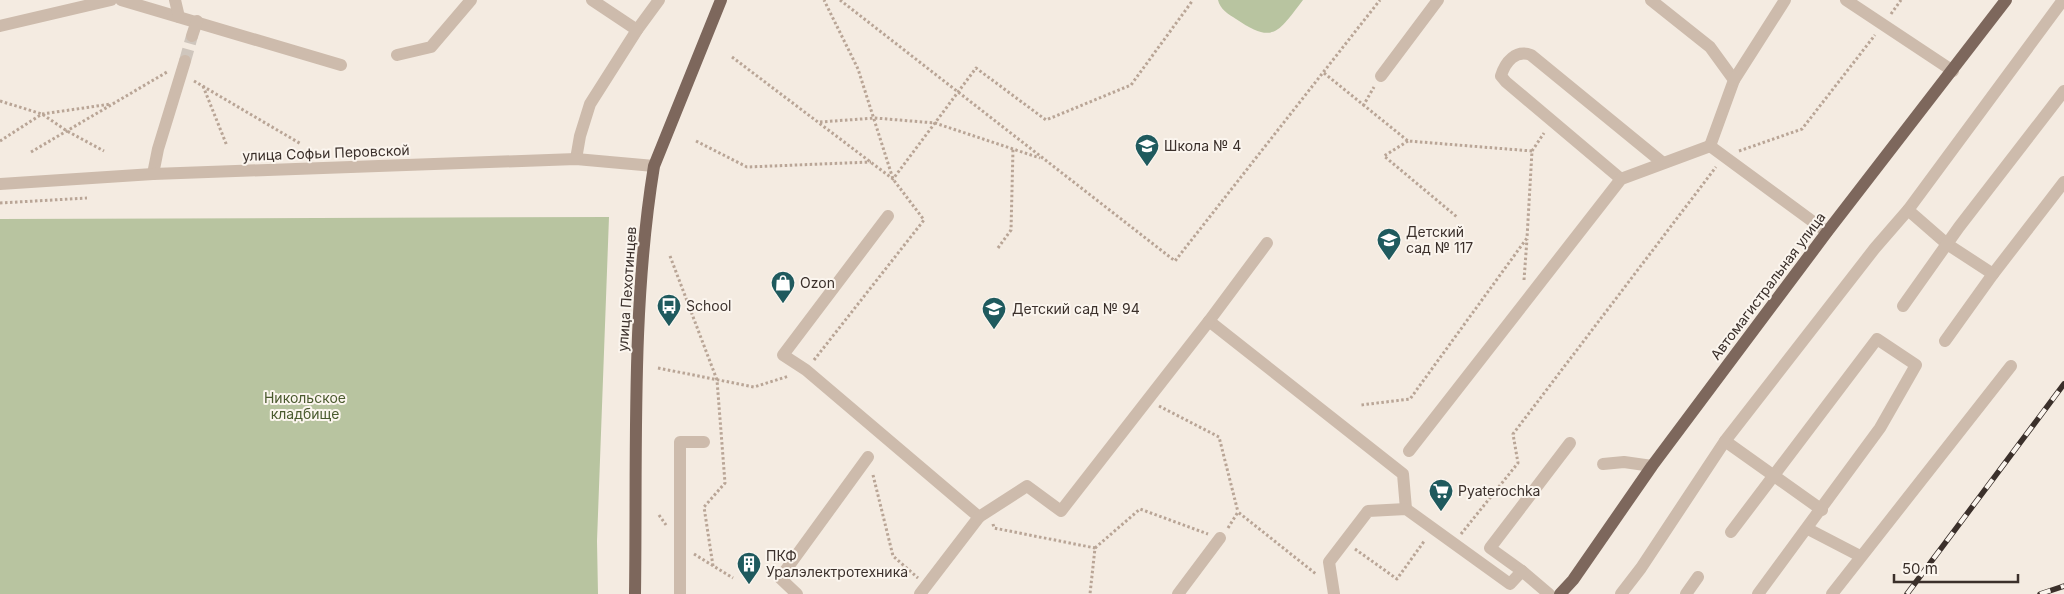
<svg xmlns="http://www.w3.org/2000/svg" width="2064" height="594" viewBox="0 0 2064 594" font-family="Inter,sans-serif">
	<rect width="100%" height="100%" fill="#f4ebe1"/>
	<!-- green -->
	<g fill="#b8c4a0">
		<path d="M1218 0H1303C1278 32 1274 45 1236 19 1228 14 1220 9 1218 0Z"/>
		<polygon points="609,217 597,541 598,594 0,594 0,219"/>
	</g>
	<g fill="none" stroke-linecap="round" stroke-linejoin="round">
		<!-- minor-tunnel -->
		<polyline stroke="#cfc6bd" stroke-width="12" stroke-dasharray="12 6" stroke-linecap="butt" points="185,61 192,36"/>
		<!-- path -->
		<g stroke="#b9a596" stroke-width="3" stroke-dasharray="2.5 2.5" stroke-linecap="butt">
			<polyline points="840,0 1175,261 1380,0"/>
			<polyline points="1891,14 1901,0"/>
			<polyline points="732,57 893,179 976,68 1046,120 1131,85 1193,0"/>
			<polyline points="1324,73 1408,141 1532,151 1527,238 1410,399 1361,405"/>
			<polyline points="194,81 301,144"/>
			<polyline points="203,86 227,146"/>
			<polyline points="0,101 42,114 67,131 104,151"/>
			<polyline points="1363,106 1374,87"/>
			<polyline points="820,122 875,118 935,123 1040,158"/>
			<polyline points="0,141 42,114 111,104"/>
			<polyline points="696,141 747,167 871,162"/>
			<polyline points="1408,141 1384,156 1457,217"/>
			<polyline points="1532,151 1544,133"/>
			<polyline points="1739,151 1802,129 1875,35"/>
			<polyline points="31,152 167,72"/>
			<polyline points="0,203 87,198"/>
			<polyline points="998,248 1011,230 1013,149"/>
			<polyline points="670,256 717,380 725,483 704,507 713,566"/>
			<polyline points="1524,280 1527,239"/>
			<polyline points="814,360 924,220 893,179 858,69 824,0"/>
			<polyline points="658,368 754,387 789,376"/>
			<polyline points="1159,406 1219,437 1238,512"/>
			<polyline points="873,475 893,556 918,578"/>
			<polyline points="659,515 666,525"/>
			<polyline points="993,524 994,528 1095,548 1090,594"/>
			<polyline points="1228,528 1238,512 1316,574"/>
			<polyline points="1461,534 1518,463 1513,434 1716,167"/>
			<polyline points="1095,548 1140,509 1208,534"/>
			<polyline points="1355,549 1397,579 1425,540"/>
			<polyline points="694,554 733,578"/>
		</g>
		<!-- minor -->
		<g stroke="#cdbbac" stroke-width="12">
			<polyline points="121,0 341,65"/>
			<polyline points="175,0 179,17"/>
			<polyline points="1651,0 1710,47 1734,80 1710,146"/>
			<polyline points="1846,0 1953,71"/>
			<polyline points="2063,0 1908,210 1947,244 1993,274 2064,182"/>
			<polyline points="0,26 111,0"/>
			<polyline points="637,30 659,0"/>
			<polyline points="192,36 197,21"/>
			<polyline points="397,55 431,47 471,0"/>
			<polyline points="1381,76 1438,0"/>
			<polyline points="1734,80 1785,0"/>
			<polyline points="576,159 580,136 590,104 637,30 592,0"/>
			<polyline points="153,174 158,149 185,61"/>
			<path d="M1621 179 1506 82 1501 76C1505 62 1516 49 1531 55L1663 163"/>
			<polyline points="0,184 153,174 576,159 654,166"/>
			<polyline points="888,216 783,355 806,370 979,517 920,594"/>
			<polyline points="1267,243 1209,321 1403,474 1406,509"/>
			<polyline points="1903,306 1959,227 2064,91"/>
			<polyline points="1945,341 1993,274"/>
			<polyline points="1409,451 1621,179 1710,146 1827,232"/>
			<polyline points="1603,464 1624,462 1652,466"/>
			<polyline points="1822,510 1725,441 1875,248 1908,210"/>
			<polyline points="979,517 1027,486 1061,511 1209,321"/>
			<polyline points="1808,529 1860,556"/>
			<polyline points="1731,532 1877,339 1916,365 1880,428 1758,594"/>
			<polyline points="1522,571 1490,548 1570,443"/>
			<polyline points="680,594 680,442 704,442"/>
			<polyline points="797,594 780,578 868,457"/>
			<polyline points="1178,594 1220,538"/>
			<polyline points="1334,594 1329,562 1368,511 1406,509 1510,584 1522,571 1549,594"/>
			<polyline points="1621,594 1641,568 1725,441"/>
			<polyline points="1686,594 1698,577"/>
			<polyline points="1832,594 2011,366"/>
		</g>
		<!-- major -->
		<g stroke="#7d675c" stroke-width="12">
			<path d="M635 594C637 452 631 307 654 166L721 0"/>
			<polyline points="1560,594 1573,580 1652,466 1827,232 2006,0"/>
		</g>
		<defs>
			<g id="rail">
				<polyline points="1907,594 2064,384"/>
				<polyline points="2040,594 2064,586"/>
			</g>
		</defs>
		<!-- rail casing -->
		<use href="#rail" stroke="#3b302b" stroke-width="5.5"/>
		<!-- rail -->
		<use href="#rail" stroke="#fbf5ee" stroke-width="4" stroke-dasharray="11" stroke-linecap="butt"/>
	</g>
	<!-- icons -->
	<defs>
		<symbol id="school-pin" viewBox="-11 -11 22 30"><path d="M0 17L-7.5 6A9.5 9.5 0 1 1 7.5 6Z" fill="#1f5a5e" stroke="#fbf5ee"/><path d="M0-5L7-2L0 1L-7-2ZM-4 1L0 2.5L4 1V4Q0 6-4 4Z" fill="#fff"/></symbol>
		<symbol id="shop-pin" viewBox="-11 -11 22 30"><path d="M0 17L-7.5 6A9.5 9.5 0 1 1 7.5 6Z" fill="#1f5a5e" stroke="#fbf5ee"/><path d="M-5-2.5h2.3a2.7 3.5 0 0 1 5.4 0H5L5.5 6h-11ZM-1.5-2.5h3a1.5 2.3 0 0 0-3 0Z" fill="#fff"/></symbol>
		<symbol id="bus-pin" viewBox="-11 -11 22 30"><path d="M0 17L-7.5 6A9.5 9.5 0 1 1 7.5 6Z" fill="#1f5a5e" stroke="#fbf5ee"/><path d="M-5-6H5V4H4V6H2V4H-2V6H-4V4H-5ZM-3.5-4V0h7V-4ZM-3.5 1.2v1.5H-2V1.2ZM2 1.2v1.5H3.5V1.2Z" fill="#fff"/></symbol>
		<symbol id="supermarket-pin" viewBox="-11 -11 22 30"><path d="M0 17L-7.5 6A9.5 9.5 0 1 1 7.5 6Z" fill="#1f5a5e" stroke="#fbf5ee"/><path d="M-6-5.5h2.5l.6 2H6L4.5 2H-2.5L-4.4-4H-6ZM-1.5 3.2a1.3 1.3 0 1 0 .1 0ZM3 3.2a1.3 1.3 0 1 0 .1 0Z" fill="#fff"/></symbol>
		<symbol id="building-pin" viewBox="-11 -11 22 30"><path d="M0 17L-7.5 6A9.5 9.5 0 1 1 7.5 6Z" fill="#1f5a5e" stroke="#fbf5ee"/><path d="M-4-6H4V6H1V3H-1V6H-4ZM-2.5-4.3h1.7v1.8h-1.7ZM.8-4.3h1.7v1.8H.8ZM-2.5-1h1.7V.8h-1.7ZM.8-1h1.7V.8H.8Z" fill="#fff"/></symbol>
	</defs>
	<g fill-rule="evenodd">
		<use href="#school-pin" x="1133" y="132" width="28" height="38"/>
		<use href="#school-pin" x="1375" y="226" width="28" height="38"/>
		<use href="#shop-pin" x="769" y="269" width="28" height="38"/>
		<use href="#bus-pin" x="655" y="292" width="28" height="38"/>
		<use href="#school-pin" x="980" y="295" width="28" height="38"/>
		<use href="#supermarket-pin" x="1427" y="477" width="28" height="38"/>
		<use href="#building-pin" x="735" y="550" width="28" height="38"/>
	</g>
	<g text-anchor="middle" stroke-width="4" stroke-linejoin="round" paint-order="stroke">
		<!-- poi labels -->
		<g font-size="14" fill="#3b302b" stroke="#fbf5ee" text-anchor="start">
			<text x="1164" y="151">Школа № 4</text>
			<text x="1406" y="237">Детский<tspan x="1406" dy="16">сад № 117</tspan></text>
			<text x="800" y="288">Ozon</text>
			<text x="686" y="311">School</text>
			<text x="1012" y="314">Детский сад № 94</text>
			<text x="1458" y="496">Pyaterochka</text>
			<text x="766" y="561">ПКФ<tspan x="766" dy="16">Уралэлектротехника</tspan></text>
		</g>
		<!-- street labels -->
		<g font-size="14" fill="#3b302b" stroke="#fbf5ee">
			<text transform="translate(326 153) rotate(-2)" y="5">улица Софьи Перовской</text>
			<text transform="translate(1768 286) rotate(-53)" y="5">Автомагистральная улица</text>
			<text transform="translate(627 289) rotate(-86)" y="5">улица Пехотинцев</text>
		</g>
		<!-- park labels -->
		<g font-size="14" fill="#4a5a2e" stroke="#fbf5ee">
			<text x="305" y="403">Никольское<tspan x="305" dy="16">кладбище</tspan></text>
		</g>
	</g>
	<!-- scale -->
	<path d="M1894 574v8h124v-8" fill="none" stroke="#3b302b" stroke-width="2.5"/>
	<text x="1902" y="574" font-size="15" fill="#3b302b" stroke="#fbf5ee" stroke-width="4" paint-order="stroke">50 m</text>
</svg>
